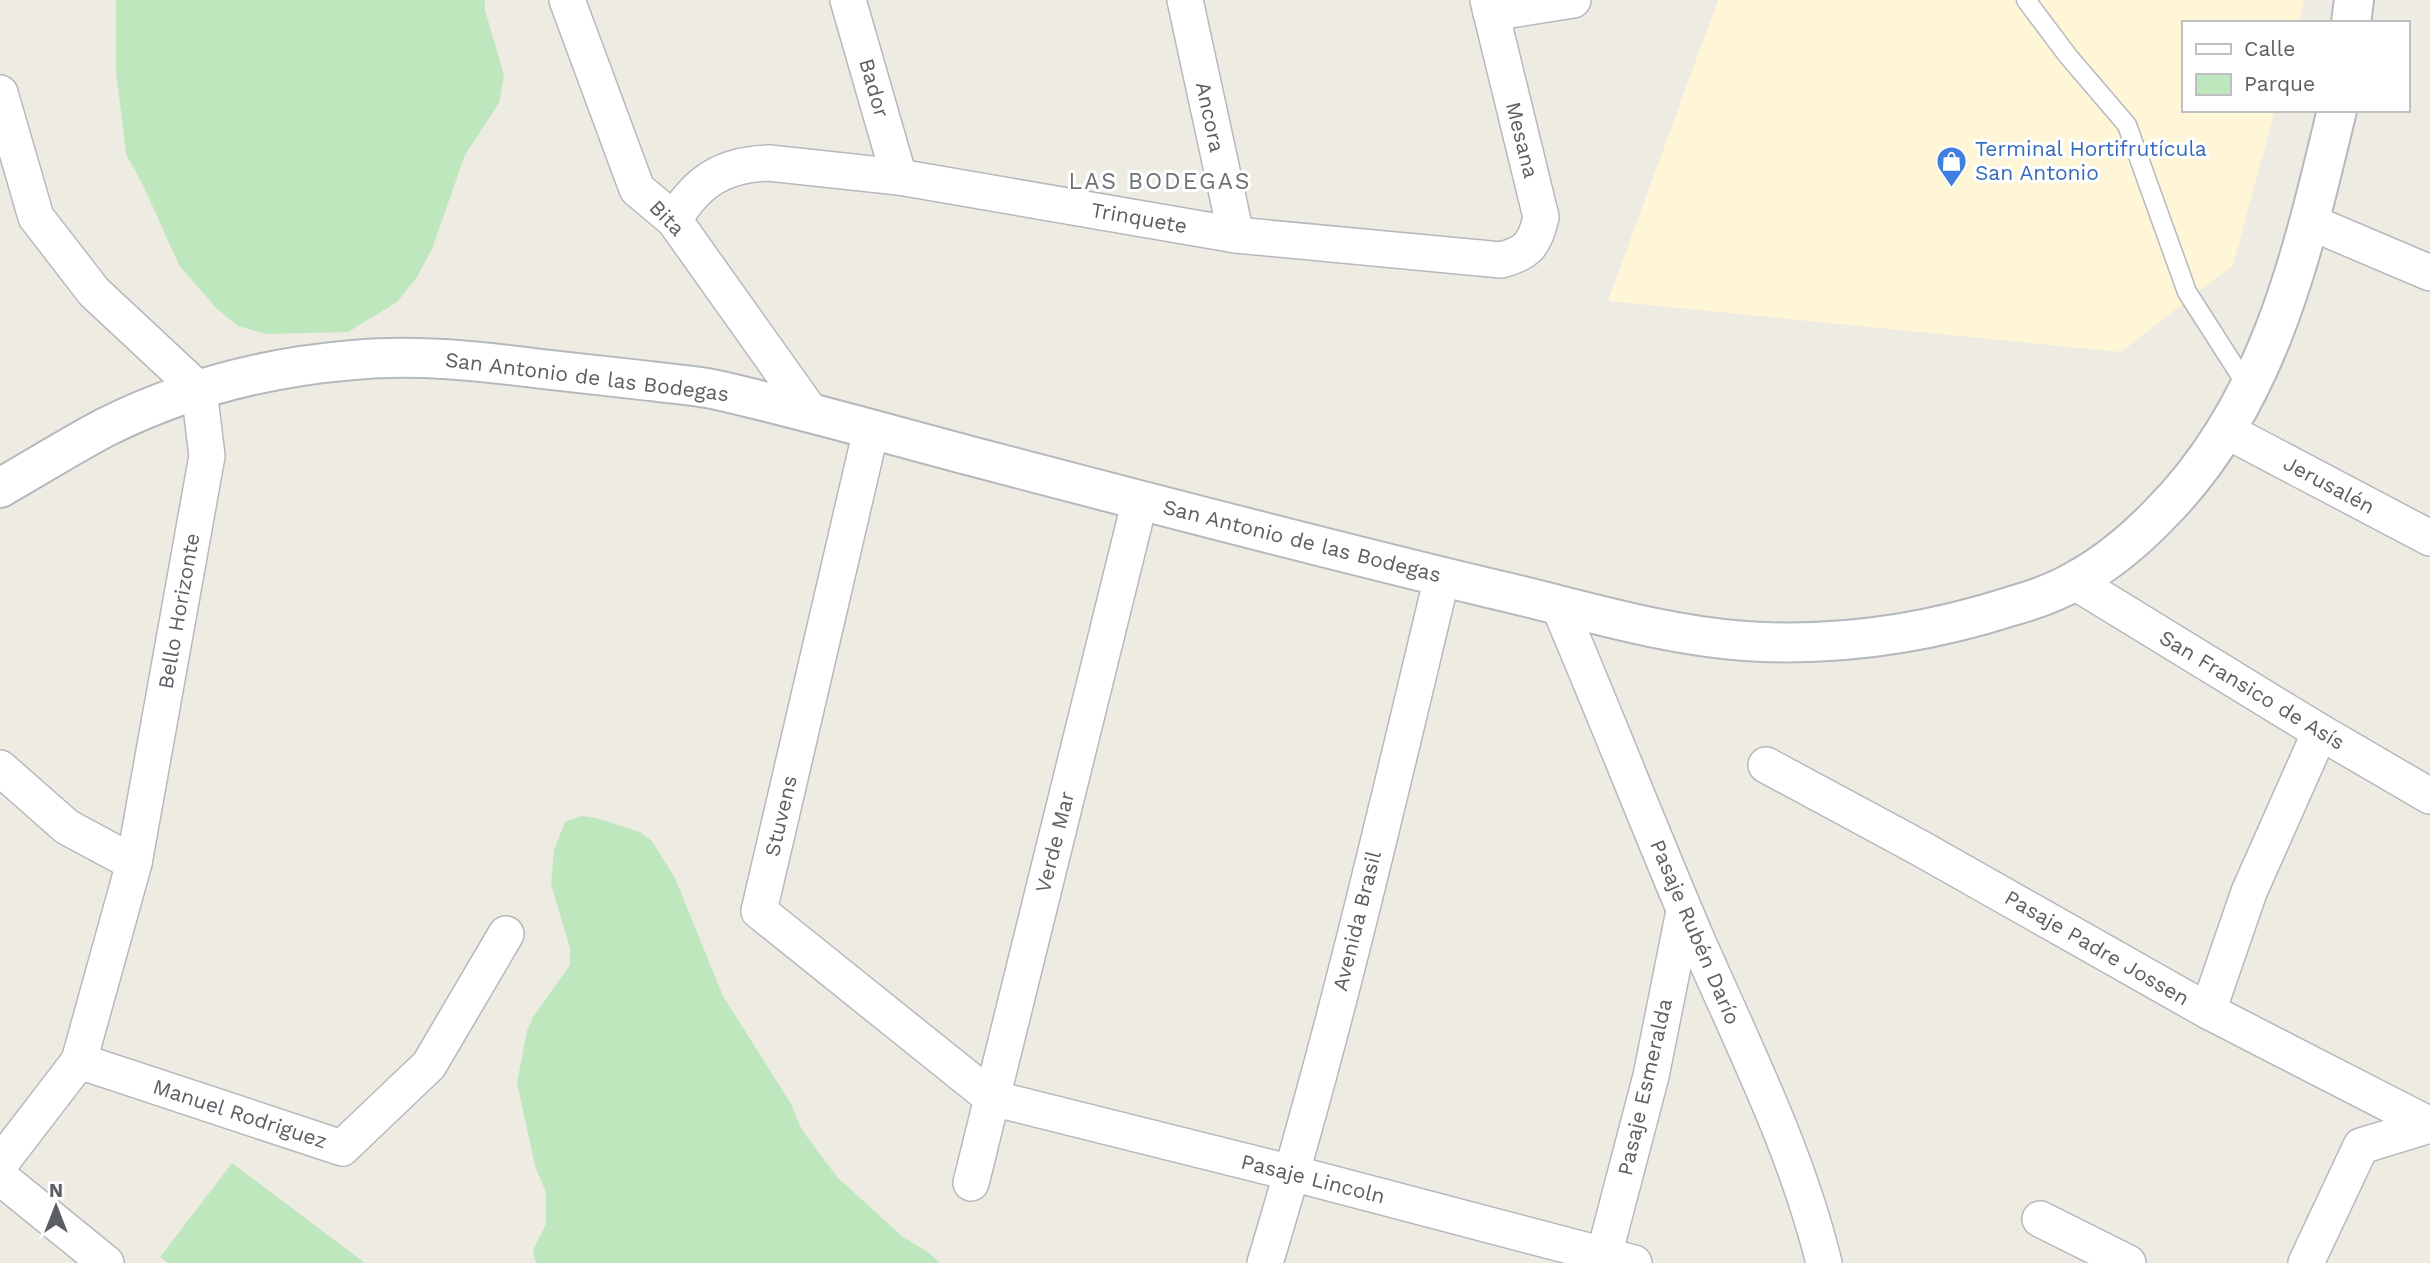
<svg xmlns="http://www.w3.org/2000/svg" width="2430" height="1263" viewBox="0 0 2430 1263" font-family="'Work Sans',sans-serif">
	<rect width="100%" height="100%" fill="#eeebe3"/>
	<!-- commercial -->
	<polygon fill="#fff5d7" points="1718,0 2304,0 2299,23 2183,23 2183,110 2275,110 2233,265 2121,352 1608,301"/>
	<!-- green -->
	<g fill="#bfe7be">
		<polygon points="116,0 485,0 485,10 504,75 499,103 465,155 432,249 417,277 397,302 348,332 266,334 238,326 216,308 179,265 142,183 126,154 116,71"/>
		<polygon points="581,816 596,818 640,832 652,841 675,878 723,996 791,1104 802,1130 837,1177 903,1237 928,1252 940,1263 536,1263 533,1250 546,1224 546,1192 535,1166 517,1083 527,1031 533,1017 570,965 570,948 551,884 554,850 565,822"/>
		<polygon points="232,1163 365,1263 168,1263 160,1257"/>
	</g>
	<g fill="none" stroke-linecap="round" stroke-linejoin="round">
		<defs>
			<polyline id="service" points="2026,0 2068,56 2127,125 2187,292 2249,389"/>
			<g id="minor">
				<polyline points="567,0 637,189 674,220 812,414"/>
				<polyline points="848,0 899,177"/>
				<polyline points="1185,0 1236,235"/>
				<polyline points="1491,13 1573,0"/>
				<polyline points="0,93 36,217 94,292 199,390 207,456 134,863 79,1061 0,1164"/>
				<path d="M674 220C697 181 724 164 769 163L899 177 1236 235 1501 260C1528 253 1535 244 1541 217L1488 0"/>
				<polyline points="2310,222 2430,273"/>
				<polyline points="871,430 759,911 992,1098 1292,1173 1634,1263"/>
				<polyline points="2227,431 2430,538"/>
				<polyline points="2075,582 2320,732 2430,796"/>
				<path d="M1558 604C1606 716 1650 830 1698 942 1744 1047 1797 1152 1824 1263"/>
				<polyline points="1766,765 1920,848 2208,1011 2430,1125"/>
				<polyline points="0,768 67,827 134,863"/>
				<polyline points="2208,1011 2249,892 2320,732"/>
				<polyline points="79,1061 342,1148 429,1065 506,934"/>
				<polyline points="0,1177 106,1263"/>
				<polyline points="971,1183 1140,500"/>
				<polyline points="2040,1219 2128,1263"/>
				<path d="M1265 1263C1334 1037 1387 806 1442 577"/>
				<polyline points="1602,1263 1651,1076 1684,911"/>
				<polyline points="2306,1263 2361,1146 2430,1125"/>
			</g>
			<g id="tertiary">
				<polyline points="2351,23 2354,0"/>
				<path d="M0 488C35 468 70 446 106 427 182 389 268 367 353 360 417 354 479 361 542 369 578 373 614 377 650 381 672 384 695 385 717 390 801 409 884 433 967 455 1142 501 1317 547 1493 589 1576 608 1660 635 1745 641 1836 647 1925 634 2012 606 2033 600 2056 592 2075 581 2106 564 2136 539 2160 514 2269 405 2302 255 2337 110"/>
			</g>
		</defs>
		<!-- service casing -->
		<use href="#service" stroke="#b5b9be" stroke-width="21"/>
		<!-- minor casing -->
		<use href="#minor" stroke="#b5b9be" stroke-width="38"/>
		<!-- tertiary casing -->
		<use href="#tertiary" stroke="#b5b9be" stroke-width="42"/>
		<!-- service -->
		<use href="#service" stroke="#fff" stroke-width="18"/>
		<!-- minor -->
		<use href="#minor" stroke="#fff" stroke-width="35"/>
		<!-- tertiary -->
		<use href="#tertiary" stroke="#fff" stroke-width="38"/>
	</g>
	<!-- icons -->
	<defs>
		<symbol id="shop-pin" viewBox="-11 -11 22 30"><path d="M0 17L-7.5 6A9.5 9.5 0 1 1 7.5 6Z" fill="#3f7fe0" stroke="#fff"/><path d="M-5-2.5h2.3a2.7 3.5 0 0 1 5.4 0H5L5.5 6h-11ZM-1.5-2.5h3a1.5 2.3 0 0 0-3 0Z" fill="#fff"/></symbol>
	</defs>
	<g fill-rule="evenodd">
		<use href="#shop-pin" x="1934" y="144" width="35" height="47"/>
	</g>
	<g text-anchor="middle" stroke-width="6" stroke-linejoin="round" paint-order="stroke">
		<!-- street labels -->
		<g font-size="21" fill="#5b5f64" stroke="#fff">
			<text transform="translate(874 88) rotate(74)" y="7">Bador</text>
			<text transform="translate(1210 117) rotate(78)" y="7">Ancora</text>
			<text transform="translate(1522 140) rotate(76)" y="7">Mesana</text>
			<text transform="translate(667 218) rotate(46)" y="7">Bita</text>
			<text transform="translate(1139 218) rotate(10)" y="7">Trinquete</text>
			<text transform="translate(587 377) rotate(7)" y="7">San Antonio de las Bodegas</text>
			<text transform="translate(2329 485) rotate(28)" y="7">Jerusalén</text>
			<text transform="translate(1302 541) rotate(14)" y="7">San Antonio de las Bodegas</text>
			<text transform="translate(179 611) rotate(-80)" y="7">Bello Horizonte</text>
			<text transform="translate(2252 690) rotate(31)" y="7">San Fransico de Asís</text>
			<text transform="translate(781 816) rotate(-77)" y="7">Stuvens</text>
			<text transform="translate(1055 842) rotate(-76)" y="7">Verde Mar</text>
			<text transform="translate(1357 921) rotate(-76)" y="7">Avenida Brasil</text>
			<text transform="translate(1695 932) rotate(67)" y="7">Pasaje Rubén Darío</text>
			<text transform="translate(2097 948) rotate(30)" y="7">Pasaje Padre Jossen</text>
			<text transform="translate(1645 1087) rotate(-77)" y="7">Pasaje Esmeralda</text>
			<text transform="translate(240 1114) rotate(18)" y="7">Manuel Rodriguez</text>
			<text transform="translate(1313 1179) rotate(14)" y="7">Pasaje Lincoln</text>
		</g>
		<!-- shop labels -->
		<g font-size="21" fill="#366cbe" stroke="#fff" text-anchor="start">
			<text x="1975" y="156">Terminal Hortifrutícula<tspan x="1975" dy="24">San Antonio</tspan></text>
		</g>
		<!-- neighbourhood labels -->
		<g font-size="23" letter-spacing="2" fill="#6c7176" stroke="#fff">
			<text x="1160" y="189">LAS BODEGAS</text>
		</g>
	</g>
	<!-- legend -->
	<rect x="2182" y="21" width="228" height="91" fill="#ffffff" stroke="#bdbfc1" stroke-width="2"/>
	<rect x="2196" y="44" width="35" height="10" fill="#ffffff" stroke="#bdbfc1" stroke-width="2"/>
	<text x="2244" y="56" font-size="21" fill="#5b5f64">Calle</text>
	<rect x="2196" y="74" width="35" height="21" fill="#bfe7be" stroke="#bdbfc1" stroke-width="2"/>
	<text x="2244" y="91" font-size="21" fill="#5b5f64">Parque</text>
	<!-- north arrow -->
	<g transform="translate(56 1207)" stroke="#ffffff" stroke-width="5" paint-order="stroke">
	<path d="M0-5L12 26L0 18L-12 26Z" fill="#5b5f64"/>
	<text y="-10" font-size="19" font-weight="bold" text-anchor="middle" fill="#5b5f64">N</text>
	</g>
</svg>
